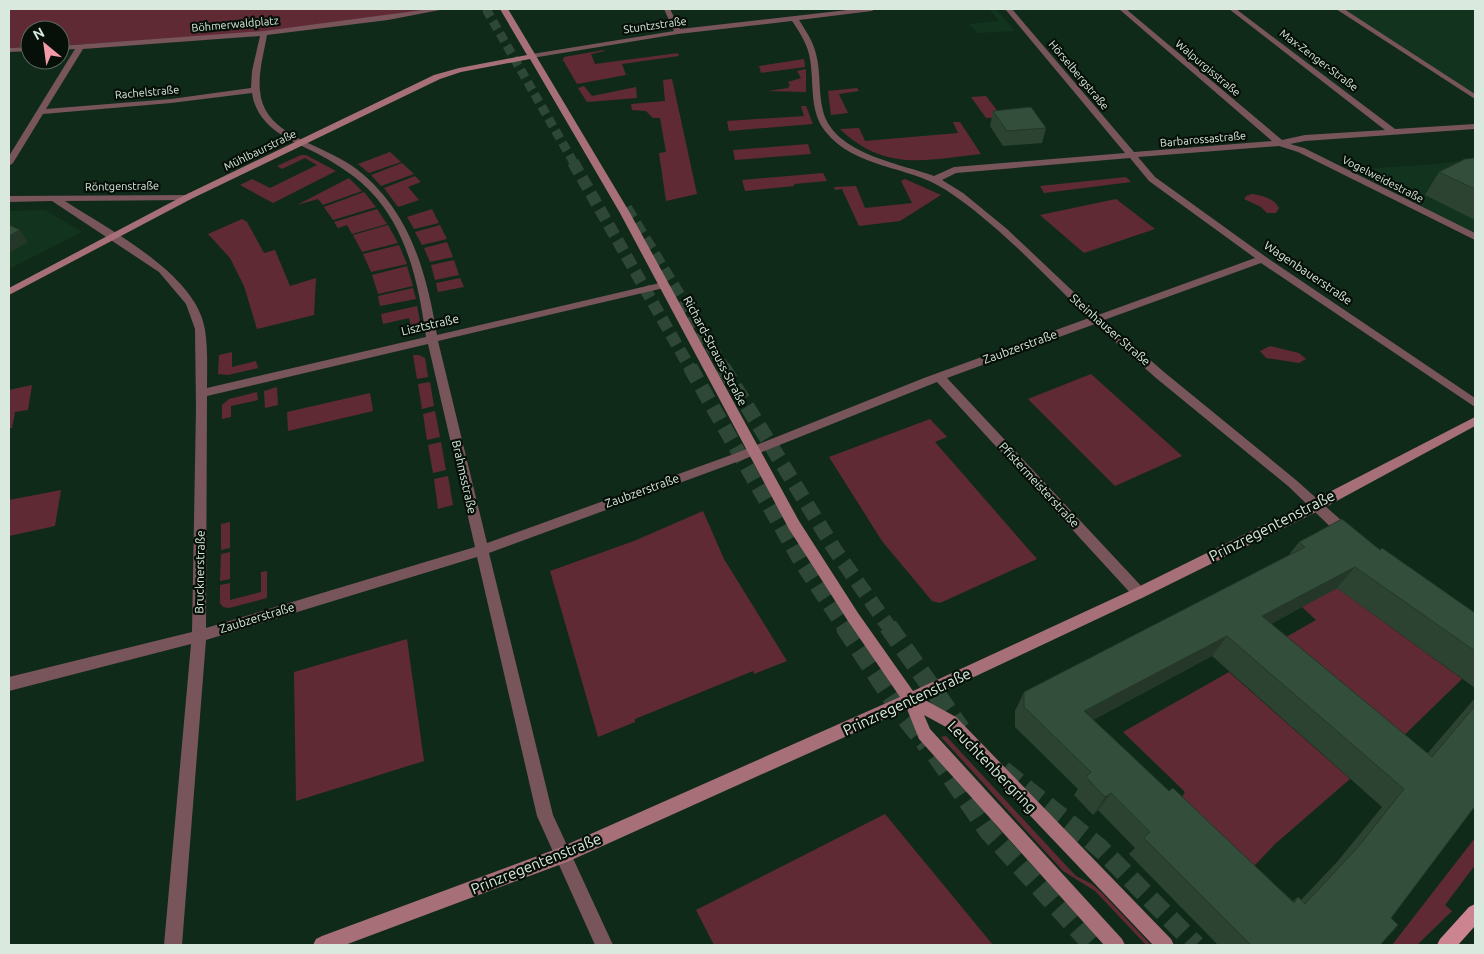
<svg xmlns="http://www.w3.org/2000/svg" width="1484" height="954" viewBox="0 0 1484 954" font-family="Ubuntu,sans-serif">
	<rect width="100%" height="100%" fill="#102a19"/>
	<!-- built -->
	<g fill="#12341e">
		<polygon points="989,9 996,9 1015,31 978,33 969,24 999,21"/>
		<polygon points="1338,9 1475,9 1475,98"/>
		<polygon points="1475,157 1475,233 1346,170 1437,164 1470,160"/>
		<polygon points="45,210 82,232 9,269 9,211"/>
	</g>
	<!-- green -->
	<g fill="#602a35">
		<polygon points="9,9 435,9 436,10 263,32 60,46 60,30 30,30 30,47 9,48"/>
		<polygon points="604,50 605,51 591,54 595,64 678,53 679,56 622,64 626,75 577,84 563,60 564,57"/>
		<polygon points="804,59 805,67 761,73 759,66"/>
		<polygon points="806,69 806,92 768,91 788,88 790,85 788,82 801,78 797,71"/>
		<polygon points="672,79 697,194 666,201 659,153 666,152 660,118 653,118 646,111 632,110 631,104 665,101 663,80"/>
		<polygon points="584,86 592,96 636,87 637,98 587,102 578,88"/>
		<polygon points="857,88 859,91 839,94 848,113 831,115 828,91"/>
		<polygon points="986,96 1002,117 986,118 971,97"/>
		<polygon points="801,106 806,106 813,124 729,131 727,121 804,116"/>
		<path d="M953 122H960L981 154C926 160 885 172 840 129L859 128 865 141 958 133Z"/>
		<polygon points="808,144 811,154 735,160 733,150"/>
		<polygon points="390,152 401,162 369,173 358,164"/>
		<polygon points="301,155 306,155 336,171 273,203 240,185 252,179 270,188 317,165 305,158 282,169 277,166"/>
		<polygon points="402,163 414,174 381,186 371,175"/>
		<polygon points="823,173 827,181 794,184 794,186 745,191 742,180"/>
		<polygon points="415,176 421,182 408,187 419,200 398,207 384,188"/>
		<polygon points="1126,177 1131,182 1044,193 1040,186"/>
		<polygon points="349,178 362,191 323,205 318,199 297,205"/>
		<polygon points="905,179 941,195 900,221 859,226 842,189 835,190 834,187 856,186 865,208 912,203 901,181"/>
		<polygon points="364,192 376,207 333,220 324,207"/>
		<path d="M1252 194C1264 196 1273 198 1279 208L1276 213H1267L1261 207 1244 199 1246 196Z"/>
		<polygon points="1116,199 1155,229 1084,253 1040,215"/>
		<polygon points="377,209 387,224 352,234 347,225 338,228 334,222"/>
		<polygon points="432,209 439,223 414,229 407,217"/>
		<polygon points="242,219 247,222 264,253 275,250 290,286 316,278 314,315 257,329 244,286 230,258 208,234"/>
		<polygon points="388,225 398,243 362,252 353,235"/>
		<polygon points="440,225 447,239 422,245 415,232"/>
		<polygon points="447,242 453,257 430,262 424,248"/>
		<polygon points="399,245 407,264 371,272 363,254"/>
		<polygon points="454,260 459,275 435,280 431,265"/>
		<polygon points="407,266 413,286 378,294 372,275"/>
		<polygon points="460,278 464,287 438,292 436,283"/>
		<polygon points="413,288 416,299 380,306 378,296"/>
		<polygon points="417,306 420,321 413,333 409,318 383,324 381,314"/>
		<polygon points="1270,346 1299,353 1306,359 1299,363 1266,358 1260,351"/>
		<polygon points="232,352 232,367 256,361 258,368 228,375 218,374 219,355"/>
		<polygon points="413,355 419,355 425,358 428,377 417,379"/>
		<polygon points="1091,374 1182,456 1115,486 1028,399"/>
		<polygon points="430,382 434,406 422,409 418,384"/>
		<polygon points="32,385 28,410 15,412 12,428 9,428 9,390"/>
		<polygon points="277,387 278,405 265,408 264,391"/>
		<polygon points="257,392 258,400 231,406 231,417 222,419 222,405 229,399"/>
		<polygon points="370,393 373,411 288,431 287,412"/>
		<polygon points="435,411 440,437 427,440 423,414"/>
		<polygon points="930,419 947,437 935,442 1037,559 940,603 932,601 882,541 829,457"/>
		<polygon points="441,442 446,470 433,473 428,445"/>
		<polygon points="448,476 453,505 438,509 434,479"/>
		<polygon points="61,490 55,526 9,536 9,500"/>
		<polygon points="703,511 724,559 787,661 754,674 753,671 635,719 635,722 598,737 550,571 634,541"/>
		<polygon points="230,522 230,548 221,550 221,524"/>
		<polygon points="230,552 230,579 220,581 221,554"/>
		<polygon points="267,571 267,598 229,608 223,607 220,603 220,585 230,583 230,600 261,592 261,572"/>
		<polygon points="1337,588 1462,679 1394,745 1274,644 1316,620 1302,607"/>
		<polygon points="407,639 424,761 296,801 294,672"/>
		<polygon points="1229,672 1350,779 1275,844 1238,883 1170,817 1185,792 1123,732"/>
		<polygon points="946,736 1061,860 1076,876 1092,884 1102,893 1151,945 1146,945 1095,891 1063,871 941,737"/>
		<polygon points="885,814 993,945 714,945 696,910"/>
		<polygon points="1475,838 1475,865 1445,905 1452,911 1417,945 1392,945"/>
	</g>
	<g fill="none" stroke-linecap="round" stroke-linejoin="round">
		<!-- highway-tunnel-far3 -->
		<polyline stroke="#2e4736" stroke-width="9" stroke-dasharray="9 5" stroke-linecap="butt" points="486,9 574,163"/>
		<!-- highway-tunnel-far2 -->
		<g stroke="#2e4736" stroke-width="12" stroke-dasharray="12 6" stroke-linecap="butt">
			<polyline points="573,162 690,368"/>
			<polyline points="626,208 724,368"/>
		</g>
		<!-- highway-tunnel-far1 -->
		<g stroke="#2e4736" stroke-width="15" stroke-dasharray="15 8" stroke-linecap="butt">
			<polyline points="690,367 801,562 844,627"/>
			<polyline points="723,367 835,550 889,627"/>
		</g>
		<!-- highway-tunnel -->
		<g stroke="#2e4736" stroke-width="19" stroke-dasharray="19 9" stroke-linecap="butt">
			<polyline points="844,626 904,716 927,745"/>
			<polyline points="888,626 961,729"/>
			<polyline points="936,755 988,831 1092,945"/>
			<polyline points="1003,770 1100,848 1196,945"/>
		</g>
		<!-- street -->
		<g fill="#78555a" fill-rule="evenodd">
			<path d="M430 9H445L388 20 267 35C264 53 258 72 260 91 263 129 305 140 333 155 350 163 366 175 378 189 415 229 428 282 437 335L664 282 669 285 664 288 438 341 487 543 734 454 924 378 1089 318C1043 274 999 225 946 190 908 165 855 169 825 131 808 109 815 80 809 54 806 42 799 31 792 21L678 34 532 58 528 56 532 54 674 31 664 9H670L680 29 856 9H875L872 11 799 20C806 31 813 41 816 54 821 72 818 92 823 111 834 154 899 163 934 176L954 167 1125 153 1005 9H1012L1134 152 1272 141 1119 9H1126L1282 140 1305 135 1385 130 1229 9H1236L1395 129 1475 124V129L1305 141 1290 144 1304 148 1475 233V240L1298 152 1279 146 1138 157 1155 177 1266 257 1475 398V407L1261 263 1104 320 1164 372 1296 480 1352 530 1354 534 1352 538H1342L1288 486 1156 378 1095 324 947 378 1144 589 1146 593 1144 597 1139 599 1134 597 937 382 742 460 489 553 553 815 613 945H595L537 816 477 557 206 640 182 945H164L191 644 9 691V677L192 632 196 408 195 329 186 304 159 272 52 201 9 202V196L191 195 193 197 188 200 65 201C109 230 197 274 205 330 208 349 207 369 207 388L426 337C419 286 408 231 371 192 359 179 344 169 329 160 299 142 258 133 252 93L171 103 43 114 13 163 9 166V156L75 49 60 50V46L264 31ZM260 36 252 71 251 88 171 99 46 109 83 49ZM1130 158 1149 181 1255 258 1098 315 1007 229 963 193 942 180 956 173ZM428 344 475 547 206 628 207 396Z"/>
			<polygon points="1336,9 1344,9 1475,94 1475,99"/>
			<polygon points="30,47 30,51 9,52 9,48"/>
		</g>
		<!-- secondary -->
		<polygon fill="#a77079" fill-rule="evenodd" points="500,9 508,9 630,213 799,521 858,613 913,691 1134,589 1310,502 1475,417 1475,426 1320,510 1144,597 925,700 956,717 1171,939 1174,945 1153,945 946,727 924,715 930,729 1122,939 1125,945 1104,945 919,739 907,709 567,862 345,945 313,945 316,939 322,936 559,848 900,697 848,621 789,529 620,213 530,59 461,72 440,79 191,199 9,295 9,288 185,195 434,75 459,68 527,55"/>
		<!-- primary -->
		<polygon fill="#cc8590" fill-rule="evenodd" points="1475,904 1475,926 1458,945 1437,945 1440,939 1469,907"/>
	</g>
	<!-- wall -->
	<g fill="#2c4332" fill-rule="evenodd">
		<polygon points="993,111 1046,128 1042,143 1003,146 990,126"/>
		<polygon points="1475,158 1475,220 1425,195 1439,172"/>
		<path d="M1299 542 1380 550 1475 613V688L1337 588 1271 624 1427 754 1475 698V806L1391 918 1380 945H1218L1129 854 1135 848 1098 810 1093 815 1074 795 1078 789 1015 727V711L1024 692 1288 556ZM1212 656 1382 807 1337 862 1301 900 1298 897 1293 901 1169 791 1093 720Z"/>
	</g>
	<!-- shaded-wall -->
	<g fill="#243729">
		<polygon points="20,230 28,242 9,253 9,236"/>
		<polygon points="1355,567 1337,588 1246,637 1262,616"/>
		<polygon points="1227,636 1212,656 1073,730 1084,711"/>
		<polygon points="1111,793 1098,810 1093,815 1105,797"/>
	</g>
	<!-- building -->
	<g fill="#334e3a" stroke="#243729" fill-rule="evenodd">
		<polygon points="1031,107 1046,128 1007,131 993,111"/>
		<polygon points="1475,158 1475,189 1439,172 1465,159"/>
		<polygon points="9,225 20,230 9,236"/>
		<path d="M1342 519 1380 550 1382 548 1475 613V651L1355 567 1262 616 1432 757 1475 706V806L1391 918 1398 925 1380 945H1251L1144 838 1150 832 1111 793 1105 797 1086 777 1091 772 1024 707V692L1305 547 1299 542ZM1227 636 1404 789 1359 846 1305 904 1298 897 1294 903 1173 788 1169 791 1084 711Z"/>
	</g>
	<g text-anchor="middle" stroke-width="4.5" stroke-linejoin="round" paint-order="stroke">
		<!-- far-street labels -->
		<g font-size="11" fill="#d9e9dd" stroke="#061008">
			<text transform="translate(235 24) rotate(-5)" y="4">Böhmerwaldplatz</text>
			<text transform="translate(655 25) rotate(-8)" y="4">Stuntzstraße</text>
			<text transform="translate(1319 60) rotate(37)" y="4">Max-Zenger-Straße</text>
			<text transform="translate(1208 68) rotate(40)" y="4">Walpurgisstraße</text>
			<text transform="translate(1079 75) rotate(50)" y="4">Hörselbergstraße</text>
			<text transform="translate(147 92) rotate(-5)" y="4">Rachelstraße</text>
			<text transform="translate(1203 139) rotate(-5)" y="4">Barbarossastraße</text>
			<text transform="translate(260 150) rotate(-26)" y="4">Mühlbaurstraße</text>
			<text transform="translate(1383 179) rotate(27)" y="4">Vogelweidestraße</text>
			<text transform="translate(122 186) rotate(-1)" y="4">Röntgenstraße</text>
		</g>
		<!-- street labels -->
		<g font-size="12" fill="#d9e9dd" stroke="#061008">
			<text transform="translate(1308 273) rotate(34)" y="4">Wagenbauerstraße</text>
			<text transform="translate(430 325) rotate(-13)" y="4">Lisztstraße</text>
			<text transform="translate(1110 330) rotate(41)" y="4">Steinhauser Straße</text>
			<text transform="translate(1020 347) rotate(-20)" y="4">Zaubzerstraße</text>
			<text transform="translate(715 351) rotate(62)" y="4">Richard-Strauss-Straße</text>
			<text transform="translate(464 477) rotate(77)" y="4">Brahmsstraße</text>
			<text transform="translate(1039 485) rotate(47)" y="4">Pfistermeisterstraße</text>
			<text transform="translate(642 491) rotate(-20)" y="4">Zaubzerstraße</text>
			<text transform="translate(200 572) rotate(-89)" y="4">Brucknerstraße</text>
			<text transform="translate(257 618) rotate(-17)" y="4">Zaubzerstraße</text>
		</g>
		<!-- near-street labels -->
		<g font-size="15" fill="#d9e9dd" stroke="#061008">
			<text transform="translate(1272 526) rotate(-27)" y="5">Prinzregentenstraße</text>
			<text transform="translate(907 702) rotate(-25)" y="5">Prinzregentenstraße</text>
			<text transform="translate(992 767) rotate(46)" y="5">Leuchtenbergring</text>
			<text transform="translate(536 864) rotate(-22)" y="5">Prinzregentenstraße</text>
		</g>
	</g>
	<!-- border -->
	<rect width="1484" height="954" fill="none" stroke="#d9e9dd" stroke-width="20"/>
	<!-- north arrow -->
	<g transform="translate(45 45) rotate(331)"><circle r="24" fill="#061008" stroke="#5a675d"/>
	<path d="M0-4L9 19L0 12L-9 19Z" fill="#f39aa9"/>
	<text y="-8" font-size="14" font-weight="bold" text-anchor="middle" fill="#d9e9dd">N</text>
	</g>
</svg>
